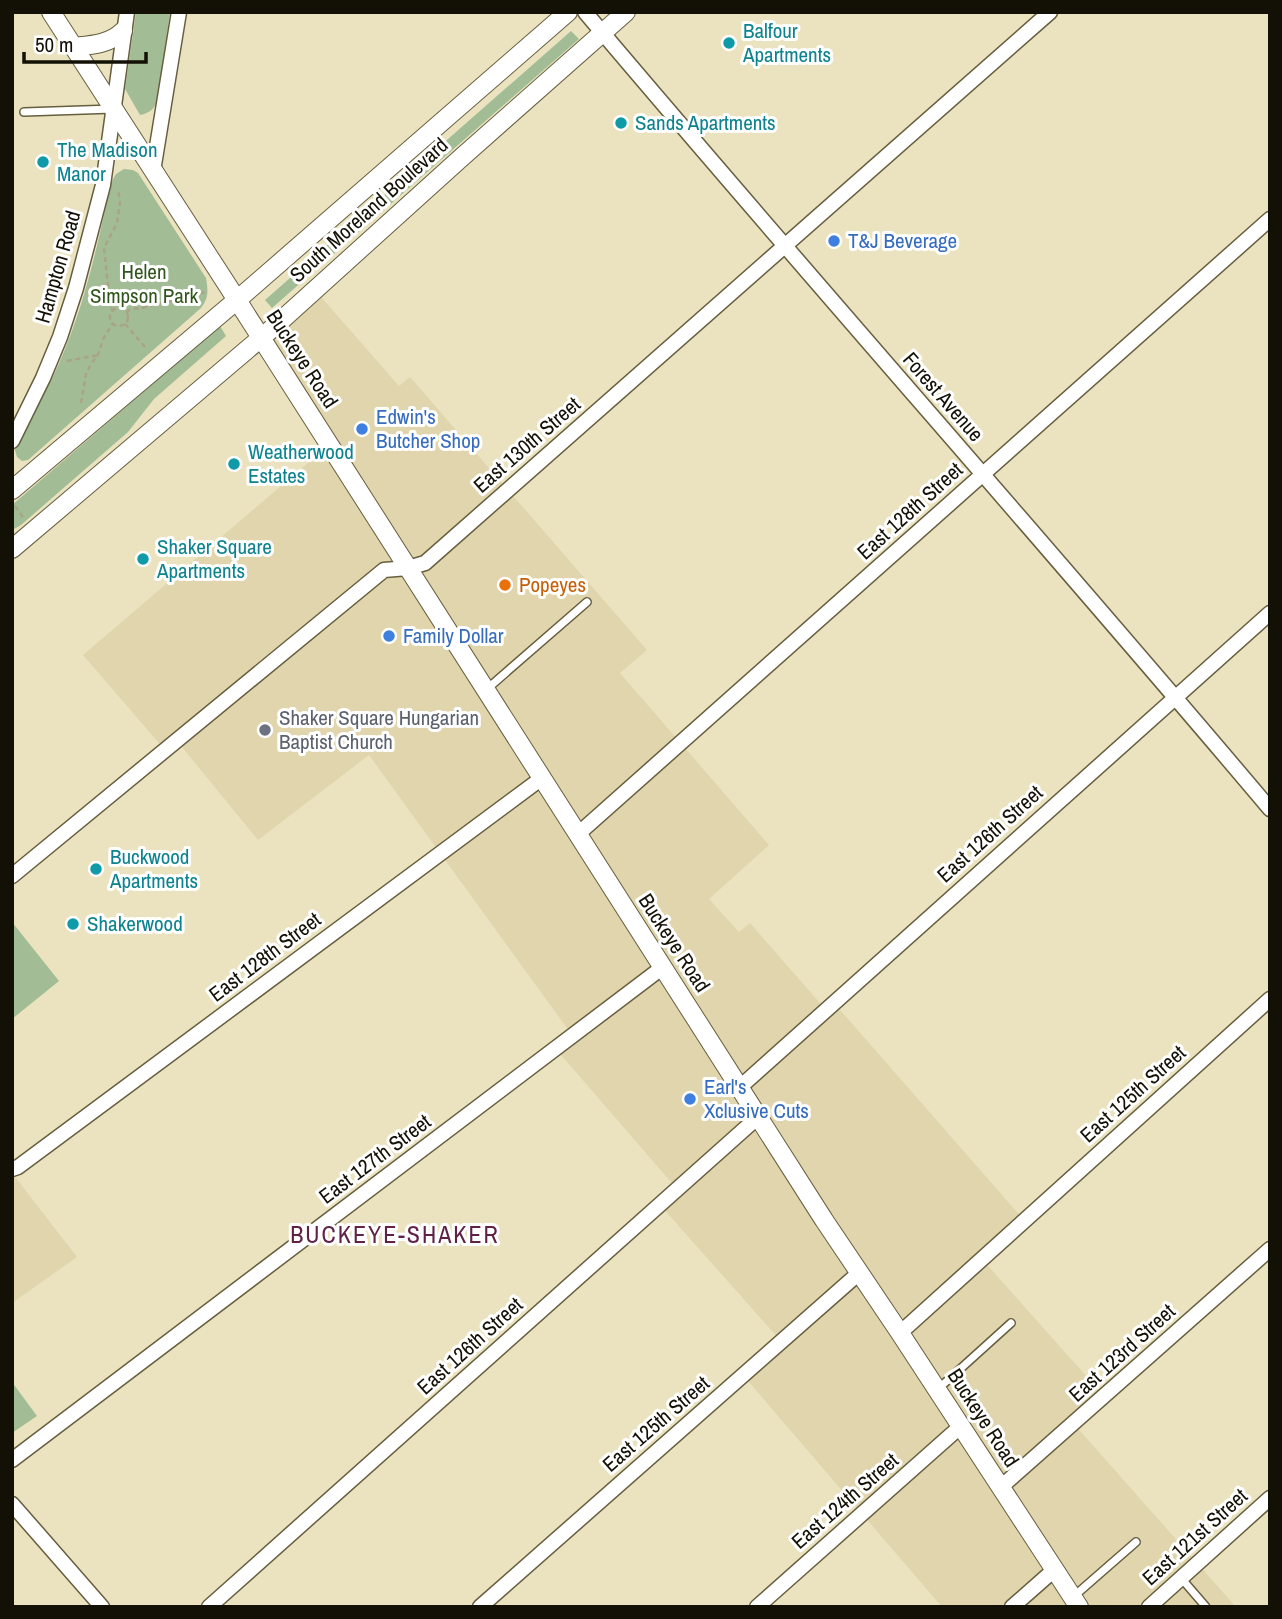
<svg xmlns="http://www.w3.org/2000/svg" width="1282" height="1619" viewBox="0 0 1282 1619" font-family="'Archivo Narrow',sans-serif">
	<rect width="100%" height="100%" fill="#ebe3bf"/>
	<!-- built -->
	<g fill="#e0d5ac">
		<polygon points="315,290 399,386 410,377 647,650 620,673 769,845 709,899 739,932 750,923 826,1010 834,1003 1024,1220 982,1259 1104,1396 1074,1424 1236,1607 942,1607 743,1375 781,1341 660,1205 677,1189 555,1048 572,1035 369,755 258,840 177,741 165,750 83,655 329,445 261,338"/>
		<polygon points="12,1173 77,1257 12,1303"/>
	</g>
	<!-- green -->
	<g fill="#a2bd96">
		<path d="M136 12H170L158 100C154 109 150 113 140 115L125 89Z"/>
		<polygon points="571,31 579,39 272,308 265,300"/>
		<path d="M124 169 133 170 138 173 206 278C208 290 209 298 201 308L28 460 22 461 17 457 14 447C29 418 48 390 60 361 85 304 98 243 111 183L116 174Z"/>
		<polygon points="220,326 226,336 154,399 128,432 21,525 14,529 12,528 12,505"/>
		<polygon points="12,922 59,981 12,1019"/>
		<polygon points="12,1382 37,1416 12,1433"/>
	</g>
	<g fill="none" stroke-linecap="round" stroke-linejoin="round">
		<defs>
			<g id="service">
				<polyline points="24,112 113,109"/>
				<polyline points="487,689 587,602"/>
				<polyline points="938,1389 1011,1323"/>
				<polyline points="1181,1578 1206,1607"/>
				<polyline points="1073,1597 1136,1542"/>
			</g>
			<g id="minor">
				<path d="M585 12C811 280 1044 541 1270 809"/>
				<polyline points="153,171 179,12"/>
				<polyline points="12,441 43,378 60,337 76,288 103,185 127,12"/>
				<polyline points="578,834 1270,219"/>
				<polyline points="12,876 384,570 408,568 425,563 1050,12"/>
				<polyline points="739,1088 1270,613"/>
				<polyline points="12,1169 18,1167 542,778"/>
				<polyline points="900,1333 1270,999"/>
				<polyline points="12,1460 663,967"/>
				<polyline points="1001,1487 1270,1249"/>
				<polyline points="12,1504 102,1607"/>
				<polyline points="209,1607 758,1117"/>
				<polyline points="480,1607 859,1273"/>
				<polyline points="757,1607 961,1426"/>
				<polyline points="1012,1607 1054,1570"/>
				<polyline points="1149,1607 1270,1498"/>
			</g>
			<g id="tertiary">
				<polyline points="51,12 237,300 824,1220 900,1333 1079,1607"/>
				<path d="M74 47C92 45 110 44 123 31"/>
				<polyline points="12,490 237,300 568,12"/>
				<polyline points="12,549 275,326 462,157 626,12"/>
			</g>
		</defs>
		<!-- service casing -->
		<use href="#service" stroke="#665e3f" stroke-width="10"/>
		<!-- minor casing -->
		<use href="#minor" stroke="#665e3f" stroke-width="17"/>
		<!-- tertiary casing -->
		<use href="#tertiary" stroke="#665e3f" stroke-width="20"/>
		<!-- path -->
		<g stroke="#aaa487" stroke-width="2.5" stroke-dasharray="5 3.5" stroke-linecap="butt">
			<circle cx="119" cy="317" r="9"/>
			<polyline points="113,312 110,304 104,248 117,223 120,202 118,189"/>
			<polyline points="126,312 131,309 142,308 206,292"/>
			<polyline points="125,324 145,347"/>
			<polyline points="67,361 98,355"/>
			<polyline points="81,403 86,374 91,364 98,355 103,339 113,323"/>
			<polyline points="15,506 23,517"/>
		</g>
		<!-- service -->
		<use href="#service" stroke="#fff" stroke-width="7"/>
		<!-- minor -->
		<use href="#minor" stroke="#fff" stroke-width="14"/>
		<!-- tertiary -->
		<use href="#tertiary" stroke="#fff" stroke-width="18"/>
	</g>
	<!-- markers -->
	<g fill="#0f9aa8" stroke="#fff" stroke-width="2.5">
		<circle cx="729" cy="43" r="7"/>
		<circle cx="621" cy="123" r="7"/>
		<circle cx="43" cy="162" r="7"/>
		<circle cx="234" cy="464" r="7"/>
		<circle cx="143" cy="559" r="7"/>
		<circle cx="96" cy="869" r="7"/>
		<circle cx="73" cy="924" r="7"/>
	</g>
	<g fill="#3f7fe0" stroke="#fff" stroke-width="2.5">
		<circle cx="834" cy="241" r="7"/>
		<circle cx="362" cy="429" r="7"/>
		<circle cx="389" cy="636" r="7"/>
		<circle cx="690" cy="1099" r="7"/>
	</g>
	<circle fill="#e8710a" stroke="#fff" stroke-width="2.5" cx="505" cy="585" r="7"/>
	<circle fill="#6b7280" stroke="#fff" stroke-width="2.5" cx="265" cy="730" r="7"/>
	<g text-anchor="middle" stroke-width="6" stroke-linejoin="round" paint-order="stroke">
		<!-- culture labels -->
		<g font-size="21" fill="#0d838f" stroke="#fff" text-anchor="start">
			<text x="743" y="38">Balfour<tspan x="743" dy="24">Apartments</tspan></text>
			<text x="635" y="130">Sands Apartments</text>
			<text x="57" y="157">The Madison<tspan x="57" dy="24">Manor</tspan></text>
			<text x="248" y="459">Weatherwood<tspan x="248" dy="24">Estates</tspan></text>
			<text x="157" y="554">Shaker Square<tspan x="157" dy="24">Apartments</tspan></text>
			<text x="110" y="864">Buckwood<tspan x="110" dy="24">Apartments</tspan></text>
			<text x="87" y="931">Shakerwood</text>
		</g>
		<!-- street labels -->
		<g font-size="21" fill="#131005" stroke="#fff">
			<text transform="translate(369 210) rotate(-42)" y="7">South Moreland Boulevard</text>
			<text transform="translate(58 267) rotate(-74)" y="7">Hampton Road</text>
			<text transform="translate(302 359) rotate(57)" y="7">Buckeye Road</text>
			<text transform="translate(943 397) rotate(49)" y="7">Forest Avenue</text>
			<text transform="translate(527 445) rotate(-41)" y="7">East 130th Street</text>
			<text transform="translate(910 511) rotate(-42)" y="7">East 128th Street</text>
			<text transform="translate(990 834) rotate(-42)" y="7">East 126th Street</text>
			<text transform="translate(674 943) rotate(57)" y="7">Buckeye Road</text>
			<text transform="translate(265 957) rotate(-37)" y="7">East 128th Street</text>
			<text transform="translate(1133 1094) rotate(-42)" y="7">East 125th Street</text>
			<text transform="translate(375 1159) rotate(-37)" y="7">East 127th Street</text>
			<text transform="translate(470 1346) rotate(-42)" y="7">East 126th Street</text>
			<text transform="translate(1122 1353) rotate(-42)" y="7">East 123rd Street</text>
			<text transform="translate(983 1418) rotate(57)" y="7">Buckeye Road</text>
			<text transform="translate(656 1424) rotate(-41)" y="7">East 125th Street</text>
			<text transform="translate(845 1501) rotate(-41)" y="7">East 124th Street</text>
			<text transform="translate(1195 1537) rotate(-42)" y="7">East 121st Street</text>
		</g>
		<!-- shop labels -->
		<g font-size="21" fill="#366cbe" stroke="#fff" text-anchor="start">
			<text x="848" y="248">T&amp;J Beverage</text>
			<text x="376" y="424">Edwin's<tspan x="376" dy="24">Butcher Shop</tspan></text>
			<text x="403" y="643">Family Dollar</text>
			<text x="704" y="1094">Earl's<tspan x="704" dy="24">Xclusive Cuts</tspan></text>
		</g>
		<!-- park labels -->
		<g font-size="21" fill="#31561d" stroke="#fff">
			<text x="144" y="279">Helen<tspan x="144" dy="24">Simpson Park</tspan></text>
		</g>
		<!-- food labels -->
		<g font-size="21" fill="#c56008" stroke="#fff" text-anchor="start">
			<text x="519" y="592">Popeyes</text>
		</g>
		<!-- worship labels -->
		<g font-size="21" fill="#5b616d" stroke="#fff" text-anchor="start">
			<text x="279" y="725">Shaker Square Hungarian<tspan x="279" dy="24">Baptist Church</tspan></text>
		</g>
		<!-- quarter labels -->
		<g font-size="24" letter-spacing="2" fill="#5f2246" stroke="#fff">
			<text x="395" y="1243">BUCKEYE-SHAKER</text>
		</g>
	</g>
	<!-- border -->
	<rect width="1282" height="1619" fill="none" stroke="#131005" stroke-width="28"/>
	<!-- scale -->
	<path d="M24 52v10h122v-10" fill="none" stroke="#131005" stroke-width="3.5"/>
	<text x="35" y="52" font-size="21" fill="#131005" stroke="#ffffff" stroke-width="5" paint-order="stroke">50 m</text>
</svg>
